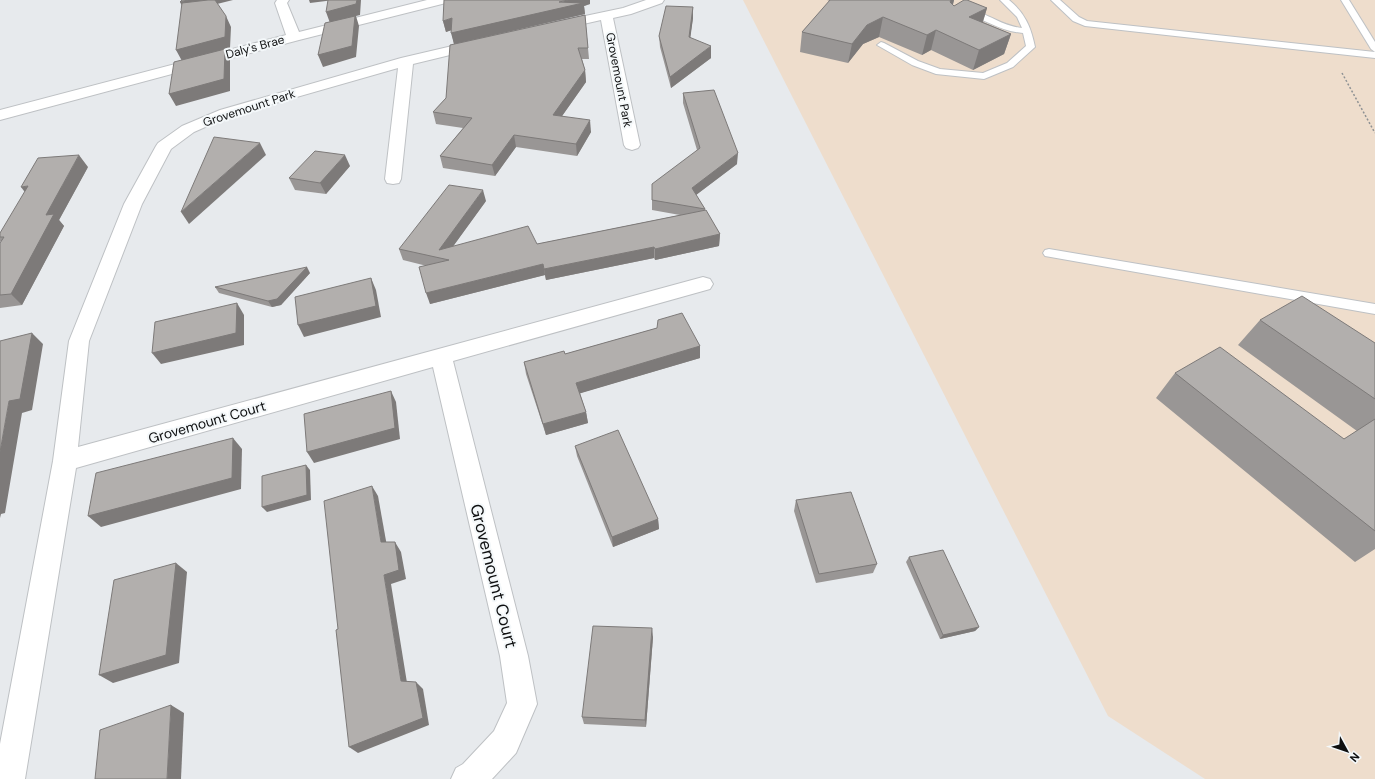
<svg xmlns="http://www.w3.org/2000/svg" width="1375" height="779" viewBox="0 0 1375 779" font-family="'DM Sans',sans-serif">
	<rect width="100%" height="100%" fill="#e7eaed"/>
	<!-- medical -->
	<polygon fill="#edc" points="743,0 1375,0 1375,779 1205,779 1108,716"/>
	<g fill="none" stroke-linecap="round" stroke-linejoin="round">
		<defs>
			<g id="lane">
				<path d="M1000 0H1009C1025 13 1031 27 1035 47L1013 67 984 79 936 74 912 65 877 45 881 42 884 43 918 61 940 69 983 73 1007 63 1026 46 1023 33C999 31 986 19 964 14L963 12 967 10C986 11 1000 26 1022 28L1017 17Z"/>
				<polygon points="1051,0 1060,0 1079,17 1087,21 1375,52 1375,58 1085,26 1073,21"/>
				<polygon points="1341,0 1349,0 1375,42 1375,52 1371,49"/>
				<polygon points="1049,249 1375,304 1375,314 1045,256 1043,253 1045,250"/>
			</g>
			<g id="street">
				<polygon points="277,0 289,0 287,3 299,32 427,0 448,0 446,3 299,40 0,120 0,110 286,35 275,3"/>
				<polygon points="646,0 664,0 662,3 631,14 613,18 640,145 638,148 632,150 626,148 624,145 601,20 557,30 552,29 550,26 552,23 623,8"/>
				<polygon points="478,40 483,41 485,44 483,47 413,64 401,179 399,183 393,184 387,183 385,179 398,68 230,116 194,132 171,149 142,204 89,341 78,447 703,277 710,279 713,284 710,289 453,361 528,656 537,704 516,753 492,779 451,779 456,768 463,764 494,731 507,703 500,656 433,367 76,468 25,779 0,779 0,744 53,461 69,341 124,204 156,146 158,143 182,126 220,110 401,58"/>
			</g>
		</defs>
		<!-- lane casing -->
		<use href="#lane" stroke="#bec1c4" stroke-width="2"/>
		<!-- street casing -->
		<use href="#street" stroke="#bec1c4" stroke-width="2"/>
		<!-- path -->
		<polyline stroke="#8e9193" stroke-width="1.5" stroke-dasharray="2 2" stroke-linecap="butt" points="1342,73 1375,133"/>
		<!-- lane -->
		<use href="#lane" fill="#fff" fill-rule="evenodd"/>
		<!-- street -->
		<use href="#street" fill="#fff" fill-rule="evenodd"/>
	</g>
	<!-- wall -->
	<g fill="#999695">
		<polygon points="827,0 954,0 953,5 954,6 987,8 983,22 1011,34 1004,54 973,70 931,50 922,55 879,37 863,44 848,63 800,52 802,32 830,1"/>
		<polygon points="590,4 584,6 585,14 456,44 585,15 589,59 582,59 585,70 586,82 562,116 591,132 577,156 516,147 495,176 443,168 440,156 463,128 436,124 433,112 446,98 454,44 451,30 446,32 443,21"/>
		<polygon points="693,7 693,18 690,37 711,58 671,88 660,47 659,36"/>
		<polygon points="683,93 737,164 696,195 705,209 705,210 720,234 719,246 655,260 654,258 546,280 545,275 430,304 427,266 403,260 399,249 486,201 453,246 537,244 680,215 652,210 652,200 697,150 683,103"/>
		<polygon points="350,166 326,194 295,190 289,178"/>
		<polygon points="88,167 59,220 64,226 22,305 0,308 0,243 1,242 0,241 0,233"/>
		<polygon points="310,273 281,305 272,307 219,293 215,287"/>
		<polygon points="1260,320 1375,343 1375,549 1355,562 1156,398 1175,373 1344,439 1357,431 1238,345"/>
		<polygon points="657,328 700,346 700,358 580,393 586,412 588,423 546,435 526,374 524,362 565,354"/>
		<polygon points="575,446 658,519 659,529 613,547 577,456"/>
		<polygon points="796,500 877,564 873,573 816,583 794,511"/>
		<polygon points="909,557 979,627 975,631 940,639 906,562"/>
		<polygon points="653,637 646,727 584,724 582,717"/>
	</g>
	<!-- shaded-wall -->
	<g fill="#7d7a79">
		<polygon points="188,0 233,0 185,12 180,2"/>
		<polygon points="309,0 334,0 310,3"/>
		<polygon points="357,0 361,0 360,15 356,16 359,26 356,57 323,67 318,55 330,23 326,12"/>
		<polygon points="568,0 590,0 590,4 584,6 585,14 454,44 451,33"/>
		<polygon points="951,0 954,0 950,14 950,2"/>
		<polygon points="693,7 693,18 689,48 689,37"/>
		<polygon points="987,8 981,27 969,17"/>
		<polygon points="226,16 231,27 230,48 225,49 230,60 230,91 176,106 169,94 182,61 176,50"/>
		<polygon points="883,17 879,37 863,44 848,63 852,44 867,25"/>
		<polygon points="452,18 455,29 446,32 443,21"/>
		<polygon points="936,30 931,50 922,55 927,35"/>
		<polygon points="1011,34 1004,54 973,70 979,50"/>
		<polygon points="711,46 711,58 671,88 670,77"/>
		<polygon points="585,70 586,82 555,126 553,115"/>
		<polygon points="590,120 591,132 577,156 576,144"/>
		<polygon points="514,135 516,147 495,176 492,165"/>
		<polygon points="260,143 266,155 189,224 181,212"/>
		<polygon points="738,153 737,164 692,198 692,188"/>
		<polygon points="79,155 88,167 59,220 64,226 22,305 11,294 46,215"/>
		<polygon points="345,155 350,166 326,194 320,183"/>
		<polygon points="28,186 30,199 21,187"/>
		<polygon points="483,190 486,201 444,259 439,250"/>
		<polygon points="720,234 719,246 655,260 655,249"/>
		<polygon points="654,247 654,258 546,280 544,269"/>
		<polygon points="543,264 545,275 430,304 426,293"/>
		<polygon points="307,267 310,273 281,305 272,307 268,301"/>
		<polygon points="371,278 376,290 381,317 304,337 298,325"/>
		<polygon points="237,303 244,315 244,345 161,364 152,353"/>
		<polygon points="32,333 43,344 32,410 22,413 5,513 1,514 0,518 0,452 9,401"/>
		<polygon points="700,346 700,358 578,394 576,383"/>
		<polygon points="391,391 396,402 400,439 314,463 307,452"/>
		<polygon points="586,412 588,423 546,435 543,424"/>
		<polygon points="233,438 242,449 241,489 101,527 88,516"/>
		<polygon points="306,465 310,470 311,500 267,512 262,507"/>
		<polygon points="372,486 378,496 388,552 381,542"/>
		<polygon points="658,519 659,529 613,547 612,537"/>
		<polygon points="395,542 401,552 406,579 391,584 408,689 401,681 384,575"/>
		<polygon points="176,563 187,572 179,663 113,683 99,675"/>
		<polygon points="979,627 975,631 940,639 943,635"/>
		<polygon points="652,628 653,637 646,727 645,720"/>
		<polygon points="416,682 423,689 429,725 358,753 349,747"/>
		<polygon points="171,705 184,713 181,779 167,779"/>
	</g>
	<!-- building -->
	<g fill="#b2afad" stroke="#7d7a79">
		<polygon points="182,0 188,0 180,2"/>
		<polygon points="208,0 215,0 226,16 225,37 176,50 182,3"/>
		<polygon points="328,0 357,0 356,4 326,12"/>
		<polygon points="444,0 568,0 559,2 583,3 451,33 452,18 443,21"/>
		<polygon points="830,0 951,0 950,2 954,6 964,0 967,0 987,8 969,17 1011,34 979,50 936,30 927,35 883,17 867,25 852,44 802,32"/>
		<polygon points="666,6 693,7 689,37 711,46 670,77 659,36"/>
		<polygon points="585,15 588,48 578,48 585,70 553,115 590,120 576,144 514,135 492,165 440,156 472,118 433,112 446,98 450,45"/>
		<polygon points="355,16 352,46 318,55 325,23"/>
		<polygon points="225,49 224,79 169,94 174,62"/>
		<polygon points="714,90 738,153 692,188 705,209 652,200 652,184 700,148 683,93"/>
		<polygon points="214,137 260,143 181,212"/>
		<polygon points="315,151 345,155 320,183 289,178"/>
		<polygon points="79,155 46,215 54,214 11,294 0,295 0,243 4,237 0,237 0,233 28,186 21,187 38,158"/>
		<polygon points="449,185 483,190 439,250 528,226 537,244 706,210 720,234 655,249 654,247 544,269 543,264 426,293 419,267 449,260 399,249"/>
		<polygon points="307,267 277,299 268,301 215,287"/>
		<polygon points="371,278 376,306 298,325 295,297"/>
		<polygon points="1302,296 1375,343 1375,399 1260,320"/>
		<polygon points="237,303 236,333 152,353 155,322"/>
		<polygon points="682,313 700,346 576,383 586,412 543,424 524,362 564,351 565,354 657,328 658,320"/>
		<polygon points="32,333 20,399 9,401 0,452 0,341"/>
		<polygon points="1220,347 1344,439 1375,419 1375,531 1175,373"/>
		<polygon points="391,391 395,428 307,452 304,414"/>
		<polygon points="618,430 658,519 612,537 575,446"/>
		<polygon points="233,438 232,478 88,516 96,473"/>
		<polygon points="306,465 307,495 262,507 262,476"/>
		<polygon points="372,486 381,542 395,542 399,570 384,575 401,681 416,682 423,718 349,747 336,630 338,629 324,501"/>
		<polygon points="851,492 877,564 819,574 796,500"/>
		<polygon points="943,550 979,627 943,635 909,557"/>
		<polygon points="176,563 166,655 99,675 114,580"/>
		<polygon points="593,626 652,628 645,720 582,717"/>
		<polygon points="171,705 167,779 95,779 100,730"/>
	</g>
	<g text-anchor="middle" stroke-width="4" stroke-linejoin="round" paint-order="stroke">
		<!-- far-street labels -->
		<g font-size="12" fill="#0e0f10" stroke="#f4f8fa">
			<text transform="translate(255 47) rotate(-15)" y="4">Daly's Brae</text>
			<text transform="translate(619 80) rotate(79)" y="4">Grovemount Park</text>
			<text transform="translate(249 108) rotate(-18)" y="4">Grovemount Park</text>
		</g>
		<!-- street labels -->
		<g font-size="14" fill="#0e0f10" stroke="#f4f8fa">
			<text transform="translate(207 422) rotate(-16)" y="5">Grovemount Court</text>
		</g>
		<!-- near-street labels -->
		<g font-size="17" fill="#0e0f10" stroke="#f4f8fa">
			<text transform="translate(494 576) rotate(76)" y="6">Grovemount Court</text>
		</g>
	</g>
	<!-- north arrow -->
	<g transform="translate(1347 751) rotate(130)" stroke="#f4f8fa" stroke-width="3" paint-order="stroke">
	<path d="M0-3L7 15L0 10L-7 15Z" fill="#0e0f10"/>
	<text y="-6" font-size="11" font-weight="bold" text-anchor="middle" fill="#0e0f10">N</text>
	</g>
</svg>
